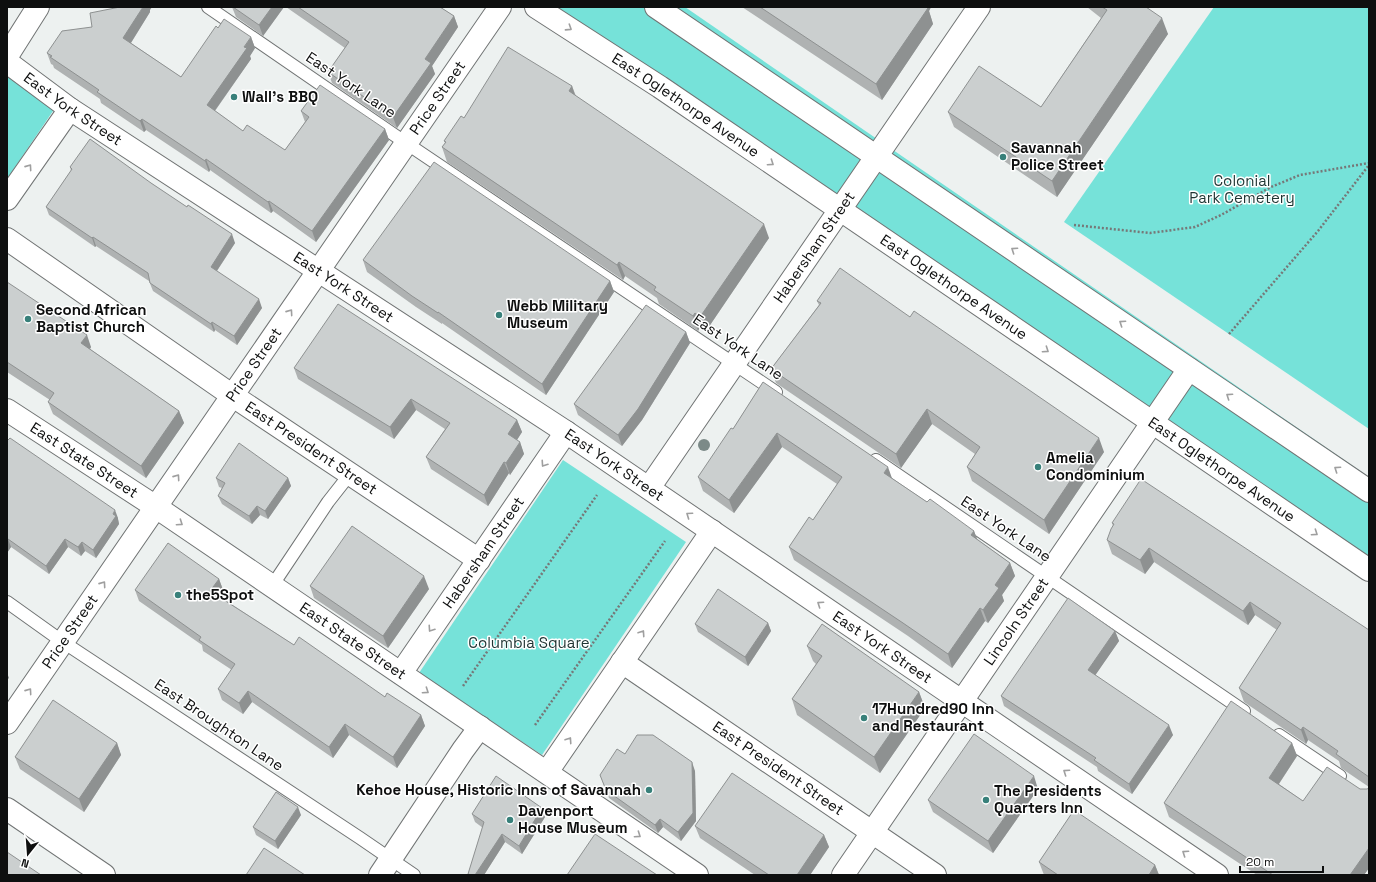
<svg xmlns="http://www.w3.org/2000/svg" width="1376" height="882" viewBox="0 0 1376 882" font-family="'Space Grotesk',sans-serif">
	<rect width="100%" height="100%" fill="#edf1f0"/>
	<!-- green -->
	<g fill="#76e2d9">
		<polygon points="529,7 685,7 1369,477 1369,575"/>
		<polygon points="1214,7 1369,7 1369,429 1064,222"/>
		<polygon points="7,76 55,108 7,179"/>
		<polygon points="563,460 686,542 542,755 419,673"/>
	</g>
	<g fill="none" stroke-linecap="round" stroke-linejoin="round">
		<defs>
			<g id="lane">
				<polyline points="208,7 406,143 776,392"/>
				<polyline points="876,460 1244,711"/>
				<polyline points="272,586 328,502 350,474"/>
				<polyline points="7,602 63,642 360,838 414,875"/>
				<polyline points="1279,735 1340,776"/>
			</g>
			<g id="street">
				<polyline points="7,56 38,7"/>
				<path id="s1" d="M7 62 70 109 566 432 1217 875"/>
				<polyline points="7,199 70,109"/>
				<path id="s2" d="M7 239 233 396 479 560"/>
				<path id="s3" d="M7 410 156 507 697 875"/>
				<path id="s4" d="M649 488 979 7"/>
				<path id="s5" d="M622 662 935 875"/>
				<path id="s6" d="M401 673 566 432"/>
				<polyline points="547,772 712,531"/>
				<polyline points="380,875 463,750 480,727"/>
				<path id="s7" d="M843 875 1189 369"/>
			</g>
			<g id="secondary">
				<path id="s8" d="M536 7 660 87 1369 570"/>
				<polyline points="656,7 1369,491"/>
				<path id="s9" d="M7 723 500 7"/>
				<polyline points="7,809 104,875"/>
			</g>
		</defs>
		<!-- lane casing -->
		<use href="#lane" stroke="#717474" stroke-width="14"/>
		<!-- street casing -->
		<use href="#street" stroke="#717474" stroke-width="24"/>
		<!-- secondary casing -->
		<use href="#secondary" stroke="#717474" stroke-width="24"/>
		<!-- path -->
		<g stroke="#767878" stroke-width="2.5" stroke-dasharray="2 2" stroke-linecap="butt">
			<polyline points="1074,225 1150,233 1195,227 1221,215 1271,187 1300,175 1369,163"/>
			<polyline points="1229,334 1318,231 1369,165"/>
			<polyline points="463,686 597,495"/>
			<polyline points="535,725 665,541"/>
		</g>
		<!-- lane -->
		<use href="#lane" stroke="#fff" stroke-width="12"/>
		<!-- street -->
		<use href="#street" stroke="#fff" stroke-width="22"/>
		<!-- secondary -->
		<use href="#secondary" stroke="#fff" stroke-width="22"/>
	</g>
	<!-- trees -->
	<circle fill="#7c8a88" cx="704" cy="445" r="6"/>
	<!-- wall -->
	<g fill="#afb2b2">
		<polygon points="232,7 284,7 263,36 236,17"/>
		<polygon points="286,7 440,7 454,16 458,27 432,66 435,74 397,128 332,83 328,72 345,48"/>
		<polygon points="742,7 931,7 929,11 933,24 882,100"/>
		<polygon points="1087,7 1146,7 1168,34 1057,197 954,127 948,112 1041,107 1101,18"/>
		<polygon points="150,10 150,12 131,43 181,77 218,28 251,37 255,48 250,56 251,59 215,111 243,131 285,150 305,122 301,111 385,129 389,140 316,242 273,211 271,213 210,170 209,172 146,130 144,132 101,103 100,99 54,68 53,65 51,64 47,53 92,27"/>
		<polygon points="572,86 576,96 769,238 706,331 700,327 698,331 659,304 657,298 625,276 623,280 447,162 442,147 445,143 444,141 464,118"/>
		<polygon points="70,167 151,183 235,243 217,271 262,308 237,345 215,330 214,332 153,291 149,281 96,246 95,247 49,215 46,207 71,171"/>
		<polygon points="363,260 610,281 614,292 546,395 442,323 442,324 416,307 367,272"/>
		<polygon points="7,282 91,347 90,349 179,411 184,423 146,478 53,414 48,402 50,400 7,372"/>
		<polygon points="817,301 910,317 1104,452 1049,534 972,481 967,467 975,454 932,424 901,468 776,383 771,369 819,305"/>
		<polygon points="686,332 690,343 642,420 622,446 578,415 574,404"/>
		<polygon points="294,368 517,420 522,432 517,440 520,442 524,454 510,475 509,473 488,506 431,469 426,457 445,429 416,410 394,439 298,379"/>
		<polygon points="763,382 892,479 927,502 974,531 977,539 1010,563 1015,576 1002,595 1004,601 988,623 985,621 952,668 908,636 794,560 789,547 813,520 837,484 782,447 734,513 703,491 698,477 733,429"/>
		<polygon points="7,439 118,518 118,519 119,524 96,558 85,551 81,556 68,547 49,574 11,547 7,553"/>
		<polygon points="216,478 288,478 291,486 268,519 260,515 252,524 222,504 218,496 222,488 219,487"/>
		<polygon points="1112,523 1369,630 1369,787 1341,768 1339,761 1308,740 1306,744 1244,702 1239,688 1277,630 1255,615 1248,625 1154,562 1145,574 1112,554 1107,540 1113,526"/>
		<polygon points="219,579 223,590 219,596 294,645 385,697 421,715 425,726 397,768 349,735 333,758 252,702 243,714 222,700 218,689 232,670 203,651 202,645 139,601 135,590"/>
		<polygon points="310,586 429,589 388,648 314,598"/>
		<polygon points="768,623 771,631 748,666 698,632 695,624"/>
		<polygon points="1115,631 1119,641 1095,675 1173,735 1132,794 1098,771 1097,767 1004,706 1001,696"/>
		<polygon points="807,646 919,692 925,708 880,773 797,715 792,699 816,664 813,661"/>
		<polygon points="117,743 121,755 84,812 20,769 15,757"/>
		<polygon points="1292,743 1297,756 1279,784 1303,801 1360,789 1367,789 1369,868 1364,875 1257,875 1169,817 1164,803"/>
		<polygon points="625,754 695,771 696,821 681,841 663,827 658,833 609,798 600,775"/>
		<polygon points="1038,789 993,853 933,812 928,800"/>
		<polygon points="472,814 545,817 522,854 505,842 484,875 469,875 468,874 483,828 475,822"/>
		<polygon points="301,815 278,849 256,835 253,827"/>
		<polygon points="695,826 824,835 829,847 810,875 755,875 700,838"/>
		<polygon points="1039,862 1155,865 1159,875 1044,875"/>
	</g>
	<!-- shaded-wall -->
	<g fill="#8e9191">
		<polygon points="143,7 152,7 150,10 150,12 127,49 123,38"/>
		<polygon points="272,7 284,7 263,36 259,25"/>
		<polygon points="920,7 931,7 929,11 933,24 882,100 876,84"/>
		<polygon points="454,16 458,27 432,66 435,74 397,128 393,117 425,59"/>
		<polygon points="1162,18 1168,34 1057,197 1052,181"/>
		<polygon points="251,37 255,48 250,56 251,59 211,116 207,105"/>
		<polygon points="572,86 577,101 569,91"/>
		<polygon points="142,119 146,130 144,132 140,121"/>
		<polygon points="385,129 389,140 316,242 312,231"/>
		<polygon points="206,159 210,170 209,172 205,161"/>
		<polygon points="269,201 273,211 271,213 268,202"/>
		<polygon points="764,224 769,238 706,331 700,317"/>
		<polygon points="232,234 235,243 214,275 211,267"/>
		<polygon points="93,237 96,246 95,247 92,238"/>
		<polygon points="619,262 625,276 623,280 617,265"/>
		<polygon points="610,281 614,292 546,395 542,384"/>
		<polygon points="259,299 262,308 237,345 234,336"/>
		<polygon points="695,313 700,327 698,331 693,316"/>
		<polygon points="212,322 215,330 214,332 211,324"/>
		<polygon points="686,332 690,343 642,420 622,446 618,435"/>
		<polygon points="87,335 91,347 86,356 81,343"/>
		<polygon points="411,399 416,410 394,439 390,427"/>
		<polygon points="927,409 932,424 901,468 896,454"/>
		<polygon points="179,411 184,423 146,478 141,466"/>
		<polygon points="517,420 522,432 513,446 508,434"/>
		<polygon points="777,433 782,447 734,513 729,500"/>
		<polygon points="1099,438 1104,452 1049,534 1044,520"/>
		<polygon points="520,442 524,454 510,475 506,463"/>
		<polygon points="504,462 509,473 488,506 484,495"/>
		<polygon points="888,467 893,481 884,473"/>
		<polygon points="288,478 291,486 268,519 265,511"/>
		<polygon points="257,506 260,515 252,524 249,516"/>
		<polygon points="115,510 118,518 118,519 119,524 96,558 93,550 113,514"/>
		<polygon points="974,531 979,544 971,535"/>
		<polygon points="8,539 11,547 7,553 7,540"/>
		<polygon points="65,539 68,547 49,574 46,566"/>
		<polygon points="82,542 85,551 81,556 78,547"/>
		<polygon points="1149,548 1154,562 1145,574 1140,560"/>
		<polygon points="1010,563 1015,576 1002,595 1004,601 988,623 983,610 995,585"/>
		<polygon points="424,576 429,589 388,648 383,636"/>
		<polygon points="219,579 223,590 214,602 210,591"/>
		<polygon points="1250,602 1255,615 1248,625 1243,611"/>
		<polygon points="980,608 985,621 952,668 948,654"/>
		<polygon points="768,623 771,631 748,666 745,657"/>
		<polygon points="1115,631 1119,641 1092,680 1088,670"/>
		<polygon points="7,673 9,678 7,680"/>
		<polygon points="248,691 252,702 243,714 239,703"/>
		<polygon points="919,692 925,708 880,773 874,757"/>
		<polygon points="421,715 425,726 397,768 393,757"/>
		<polygon points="345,724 349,735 333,758 329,747"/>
		<polygon points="1169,725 1173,735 1132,794 1129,784"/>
		<polygon points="1303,727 1308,740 1306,744 1301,730"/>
		<polygon points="117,743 121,755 84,812 79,799"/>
		<polygon points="1292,743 1297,756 1274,791 1269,778"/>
		<polygon points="692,762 695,771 696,821 681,841 678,832"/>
		<polygon points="1034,776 1038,789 993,853 988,841"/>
		<polygon points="298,807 301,815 278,849 275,841"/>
		<polygon points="542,808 545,817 522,854 519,846"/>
		<polygon points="660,819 663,827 658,833 655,825"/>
		<polygon points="502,834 505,842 484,875 475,875"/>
		<polygon points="824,835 829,847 810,875 797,875"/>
		<polygon points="1369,848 1369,868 1364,875 1350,875"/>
		<polygon points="1155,865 1159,875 1149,875"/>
	</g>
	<!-- building -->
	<g fill="#cbcfcf" stroke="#8e9191">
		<polygon points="120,7 143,7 123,38 181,77 216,26 218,28 224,19 251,37 244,47 247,48 207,105 243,131 247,125 285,150 309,117 301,111 320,85 385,129 312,231 269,201 268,202 206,159 205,161 142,119 140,121 97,92 99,90 50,57 52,56 47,53 62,31 92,27 90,13"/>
		<polygon points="233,7 272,7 259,25"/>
		<polygon points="298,7 440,7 454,16 425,59 431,63 393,117 328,72 349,42"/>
		<polygon points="760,7 926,7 928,8 876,84"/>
		<polygon points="1102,7 1146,7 1162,18 1052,181 948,112 979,66 1041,107 1107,10"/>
		<polygon points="508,47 572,86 569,91 764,224 700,317 695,313 693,316 654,290 656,287 619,262 617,265 442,147 446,142 444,141 461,116 464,118"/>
		<polygon points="90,139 151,183 187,207 188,205 232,234 211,267 259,299 234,336 212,322 211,324 150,283 148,273 93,237 92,238 46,207 72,169 70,167"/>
		<polygon points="434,162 610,281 542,384 438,312 438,313 412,296 363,260"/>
		<polygon points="840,268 910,317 914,311 1099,438 1044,520 967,467 980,447 927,409 896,454 771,369 821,303 817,301"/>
		<polygon points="7,282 87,335 81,343 179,411 141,466 48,402 54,393 7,362"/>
		<polygon points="338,304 517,420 508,434 520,442 506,463 504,462 484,495 426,457 450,423 411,399 390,427 294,368"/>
		<polygon points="646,305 686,332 638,409 618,435 574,404"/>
		<polygon points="763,382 888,467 884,473 927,502 930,499 974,531 971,535 1010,563 995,585 999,588 983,610 980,608 948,654 903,623 789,547 809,517 813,520 842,477 777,433 729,500 698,477 731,428 733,429"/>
		<polygon points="10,438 115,510 113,514 116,516 93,550 82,542 78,547 65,539 46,566 8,539 7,540 7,439 8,440"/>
		<polygon points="239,443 288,478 265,511 257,506 249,516 218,496 225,483 216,478"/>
		<polygon points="1141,479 1369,630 1369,777 1336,754 1338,751 1303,727 1301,730 1239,688 1281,623 1250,602 1243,611 1149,548 1140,560 1107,540 1111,529 1114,524 1112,523"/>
		<polygon points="352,526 424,576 383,636 310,586"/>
		<polygon points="168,543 219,579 210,591 294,645 299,637 385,697 387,693 421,715 393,757 345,724 329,747 248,691 239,703 218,689 235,664 199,640 201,637 135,590"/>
		<polygon points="718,589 768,623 745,657 695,624"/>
		<polygon points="1068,598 1115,631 1088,670 1169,725 1129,784 1094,760 1096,758 1001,696"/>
		<polygon points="822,624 919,692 874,757 792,699 822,656 807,646"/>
		<polygon points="53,700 117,743 79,799 15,757"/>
		<polygon points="1231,701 1292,743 1269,778 1303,801 1327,767 1360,789 1367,789 1369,788 1369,848 1350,875 1273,875 1164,803"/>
		<polygon points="974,734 1034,776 988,841 928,800"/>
		<polygon points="637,735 653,735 692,762 693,813 678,832 660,819 655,825 606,790 600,775 617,749 625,754"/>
		<polygon points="732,773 824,835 797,875 769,875 695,826"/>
		<polygon points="496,776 542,808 519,846 502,834 475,875 471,875 468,874 484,822 472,814"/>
		<polygon points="276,792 298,807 275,841 253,827"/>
		<polygon points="1074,810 1155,865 1149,875 1058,875 1039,862"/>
		<polygon points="595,834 657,875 567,875"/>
		<polygon points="264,848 305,875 246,875"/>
		<polygon points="7,852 41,875 7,875"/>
	</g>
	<!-- one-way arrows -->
	<defs><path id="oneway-chevron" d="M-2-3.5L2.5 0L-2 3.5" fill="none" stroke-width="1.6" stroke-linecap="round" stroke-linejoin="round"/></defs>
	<g stroke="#9f9f9f">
		<use href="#oneway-chevron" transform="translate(569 28) rotate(33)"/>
		<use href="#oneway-chevron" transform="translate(771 163) rotate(34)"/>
		<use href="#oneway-chevron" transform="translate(29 167) rotate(-55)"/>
		<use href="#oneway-chevron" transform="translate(1014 250) rotate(-146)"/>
		<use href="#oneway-chevron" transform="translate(290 312) rotate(-55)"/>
		<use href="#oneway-chevron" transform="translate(1122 323) rotate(-146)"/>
		<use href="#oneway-chevron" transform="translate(1046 350) rotate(34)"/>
		<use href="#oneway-chevron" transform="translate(1229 396) rotate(-146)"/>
		<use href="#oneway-chevron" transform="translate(544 464) rotate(124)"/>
		<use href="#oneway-chevron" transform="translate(1337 469) rotate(-146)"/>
		<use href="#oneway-chevron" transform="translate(177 477) rotate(-55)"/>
		<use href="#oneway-chevron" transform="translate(689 515) rotate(-145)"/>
		<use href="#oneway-chevron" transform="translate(180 523) rotate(34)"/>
		<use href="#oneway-chevron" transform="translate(1315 533) rotate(34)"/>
		<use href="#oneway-chevron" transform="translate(103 584) rotate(-55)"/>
		<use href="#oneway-chevron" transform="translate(820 604) rotate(-146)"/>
		<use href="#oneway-chevron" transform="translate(431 629) rotate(124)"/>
		<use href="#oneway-chevron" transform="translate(642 633) rotate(-56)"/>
		<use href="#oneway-chevron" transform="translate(29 691) rotate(-55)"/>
		<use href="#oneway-chevron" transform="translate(426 691) rotate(34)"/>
		<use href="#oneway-chevron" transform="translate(569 740) rotate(-56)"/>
		<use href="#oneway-chevron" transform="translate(1066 772) rotate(-146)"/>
		<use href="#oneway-chevron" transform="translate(638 835) rotate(34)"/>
		<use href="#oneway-chevron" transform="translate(1185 853) rotate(-146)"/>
	</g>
	<!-- markers -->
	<g fill="#38807a" stroke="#fff" stroke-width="1.5">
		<circle cx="234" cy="97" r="4"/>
		<circle cx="1003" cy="157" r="4"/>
		<circle cx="499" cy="315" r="4"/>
		<circle cx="28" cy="319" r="4"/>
		<circle cx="1038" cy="467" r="4"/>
		<circle cx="178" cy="595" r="4"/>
		<circle cx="864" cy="718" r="4"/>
		<circle cx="649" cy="790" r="4"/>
		<circle cx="986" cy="800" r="4"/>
		<circle cx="510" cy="820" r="4"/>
	</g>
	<g text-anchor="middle" stroke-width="3" stroke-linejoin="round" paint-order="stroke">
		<!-- street labels -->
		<g font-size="15" fill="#0e0f0f" stroke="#fff">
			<text transform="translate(351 85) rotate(34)" y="5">East York Lane</text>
			<text dy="5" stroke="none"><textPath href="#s9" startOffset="759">Price Street</textPath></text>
			<text dy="5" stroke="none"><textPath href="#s8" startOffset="179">East Oglethorpe Avenue</textPath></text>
			<text dy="5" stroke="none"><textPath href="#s1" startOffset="81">East York Street</textPath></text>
			<text dy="5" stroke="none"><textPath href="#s4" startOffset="292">Habersham Street</textPath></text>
			<text dy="5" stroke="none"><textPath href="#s1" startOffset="405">East York Street</textPath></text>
			<text dy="5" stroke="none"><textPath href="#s8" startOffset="503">East Oglethorpe Avenue</textPath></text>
			<text transform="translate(738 347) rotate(34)" y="5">East York Lane</text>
			<text dy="5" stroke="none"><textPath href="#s9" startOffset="435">Price Street</textPath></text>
			<text dy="5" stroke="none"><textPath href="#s2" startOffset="369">East President Street</textPath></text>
			<text dy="5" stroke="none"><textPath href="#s3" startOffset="92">East State Street</textPath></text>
			<text dy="5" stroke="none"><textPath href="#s1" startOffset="729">East York Street</textPath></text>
			<text dy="5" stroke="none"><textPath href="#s8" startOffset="827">East Oglethorpe Avenue</textPath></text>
			<text transform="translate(1006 529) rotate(34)" y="5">East York Lane</text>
			<text dy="5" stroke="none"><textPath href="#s6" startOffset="146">Habersham Street</textPath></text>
			<text dy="5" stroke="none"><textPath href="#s7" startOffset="307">Lincoln Street</textPath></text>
			<text dy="5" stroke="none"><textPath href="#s9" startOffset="111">Price Street</textPath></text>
			<text dy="5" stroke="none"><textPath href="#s3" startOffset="416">East State Street</textPath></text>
			<text dy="5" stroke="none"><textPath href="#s1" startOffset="1053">East York Street</textPath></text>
			<text transform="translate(219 725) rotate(34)" y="5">East Broughton Lane</text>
			<text dy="5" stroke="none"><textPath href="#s5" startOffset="189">East President Street</textPath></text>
		</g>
		<!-- poi labels -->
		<g font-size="15" font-weight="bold" fill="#0e0f0f" stroke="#fff" text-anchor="start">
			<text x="242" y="102">Wall's BBQ</text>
			<text x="1011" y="153">Savannah<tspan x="1011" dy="17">Police Street</tspan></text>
			<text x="507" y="311">Webb Military<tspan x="507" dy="17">Museum</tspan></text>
			<text x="36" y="315">Second African<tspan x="36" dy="17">Baptist Church</tspan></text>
			<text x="1046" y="463">Amelia<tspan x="1046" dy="17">Condominium</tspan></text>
			<text x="186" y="600">the5Spot</text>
			<text x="872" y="714">17Hundred90 Inn<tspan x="872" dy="17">and Restaurant</tspan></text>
			<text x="641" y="795" text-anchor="end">Kehoe House, Historic Inns of Savannah</text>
			<text x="994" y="796">The Presidents<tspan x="994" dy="17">Quarters Inn</tspan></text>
			<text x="518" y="816">Davenport<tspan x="518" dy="17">House Museum</tspan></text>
		</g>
		<!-- park labels -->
		<g font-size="15" fill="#1f3533" stroke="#fff">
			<text x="1242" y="186">Colonial<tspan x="1242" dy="17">Park Cemetery</tspan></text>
			<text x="529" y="648">Columbia Square</text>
		</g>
	</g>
	<!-- border -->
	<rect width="1376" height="882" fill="none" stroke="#0e0f0f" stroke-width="16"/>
	<!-- north arrow -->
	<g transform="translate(28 854) rotate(197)" stroke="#ffffff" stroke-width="3" paint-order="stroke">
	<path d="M0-3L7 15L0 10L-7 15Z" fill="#0e0f0f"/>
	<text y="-6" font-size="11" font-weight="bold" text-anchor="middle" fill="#0e0f0f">N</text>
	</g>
	<!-- scale -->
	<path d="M1240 866v6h83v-6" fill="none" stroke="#0e0f0f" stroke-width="2"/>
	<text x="1246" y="866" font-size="12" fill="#0e0f0f" stroke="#ffffff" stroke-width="3" paint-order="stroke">20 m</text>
</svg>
